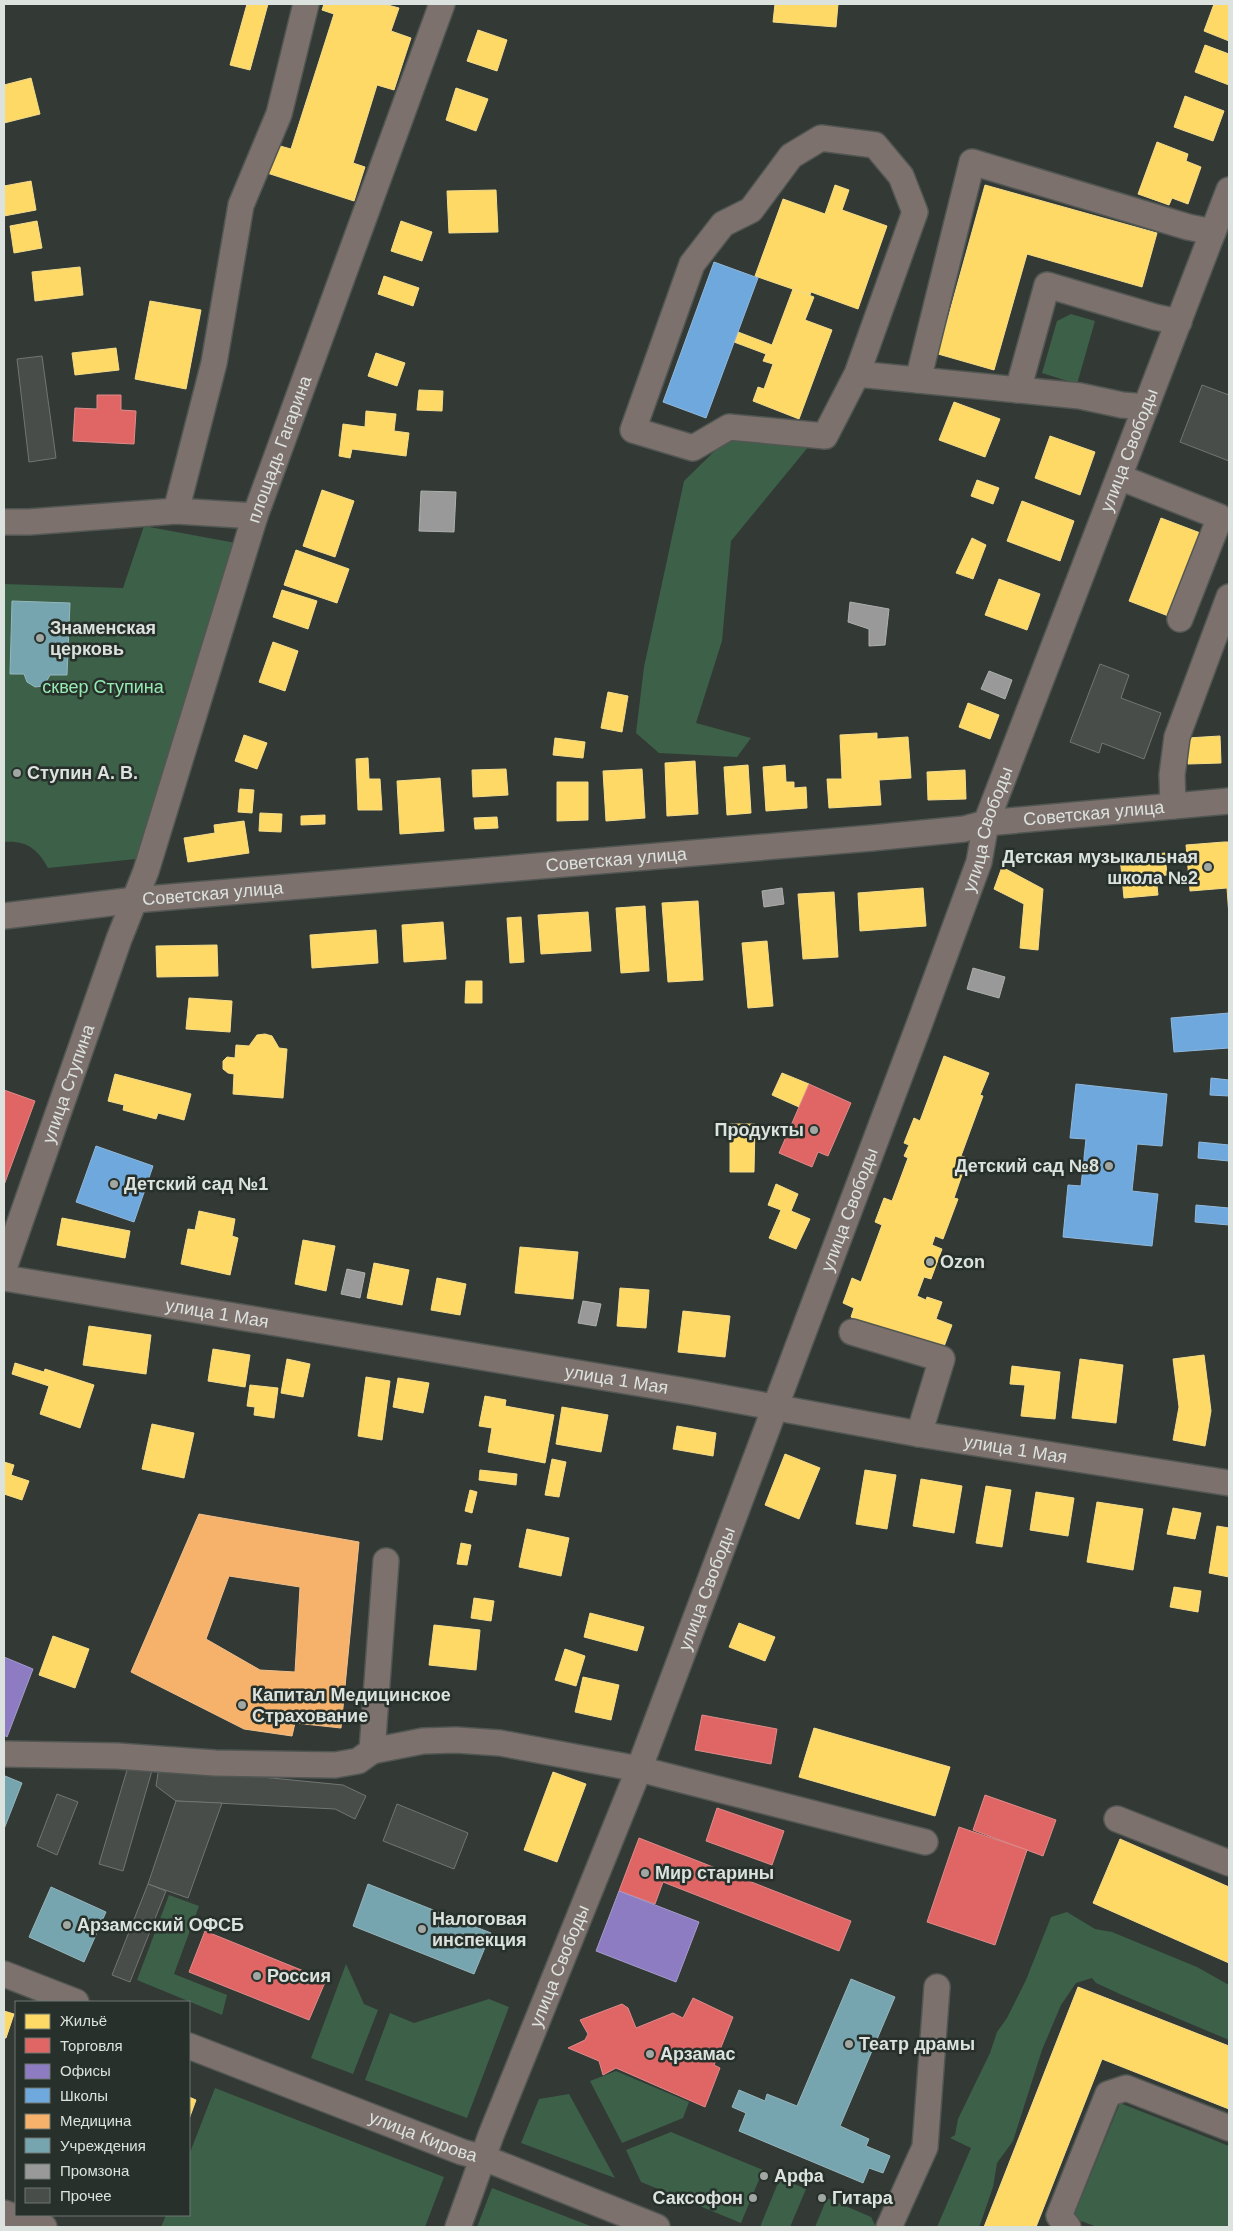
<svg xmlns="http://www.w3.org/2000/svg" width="1233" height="2231" viewBox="0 0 1233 2231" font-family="Arial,sans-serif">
	<rect width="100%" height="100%" fill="#333935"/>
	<!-- green -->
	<g fill="#3c6048">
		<polygon points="1071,314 1095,321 1077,384 1042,373 1057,321"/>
		<polygon points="738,428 809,446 731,541 722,641 696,723 751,738 737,757 659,753 636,733 644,667 684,481"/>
		<path d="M144 526 258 547 146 858 48 868C38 849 26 840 4 842V584L123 588Z"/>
		<polygon points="169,1895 199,1906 174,1974 227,1995 222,2015 137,1980"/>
		<polygon points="1067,1912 1095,1929 1112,1932 1197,1967 1229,1985 1229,2040 1122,1995 1096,1983 1092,1978 1076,1983 1061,2005 1042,2050 1013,2141 997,2163 993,2187 980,2225 978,2227 937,2227 971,2148 950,2138 955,2135 958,2119 990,2053 997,2032 1007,2018 1026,1980 1051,1917"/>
		<polygon points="346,1964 364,2004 378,2010 353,2074 311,2058"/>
		<polygon points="489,1999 509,2007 467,2118 365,2080 390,2013 414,2023"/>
		<polygon points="616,2071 689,2102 683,2118 622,2143 590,2081"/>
		<polygon points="215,2088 444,2177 425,2227 161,2227 166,2215 189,2215 189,2155"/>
		<polygon points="569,2094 615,2178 521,2143 539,2099"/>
		<polygon points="1120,2103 1229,2146 1229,2227 1097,2227 1073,2218"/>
		<polygon points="671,2132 763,2170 741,2223 641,2182 626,2150"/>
		<polygon points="780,2178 806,2189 790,2227 760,2227"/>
		<polygon points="492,2188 593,2227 477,2227"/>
		<polygon points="827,2198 871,2217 876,2227 815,2227"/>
	</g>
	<!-- homes -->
	<g fill="#ffd966" stroke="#f4dc8a">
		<polygon points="247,4 268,4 250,70 230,65"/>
		<polygon points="324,4 384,4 399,8 391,31 411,38 394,90 377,85 353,163 365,167 354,201 264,172 273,144 291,149 334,14 322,10"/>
		<polygon points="775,4 838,4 836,27 773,22"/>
		<polygon points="1214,4 1229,4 1229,41 1204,31"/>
		<polygon points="478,30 507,40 497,71 467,61"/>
		<polygon points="1205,45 1229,54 1229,85 1195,72"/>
		<polygon points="31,78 40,114 4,123 4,85"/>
		<polygon points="456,88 488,99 476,131 446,120"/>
		<polygon points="1185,96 1224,111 1213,141 1174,127"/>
		<polygon points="1157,142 1188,154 1186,161 1201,167 1188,204 1172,198 1169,205 1138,194"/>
		<polygon points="31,181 36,210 4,216 4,186"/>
		<polygon points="835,185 849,190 842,210 887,226 858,309 811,292 810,295 755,276 783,199 825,214"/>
		<polygon points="985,185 1157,233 1142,287 1027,254 994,370 938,354"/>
		<polygon points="496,190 498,232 449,233 447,191"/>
		<polygon points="37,221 42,248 14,253 10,226"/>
		<polygon points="401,221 432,232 422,261 391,251"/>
		<polygon points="80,267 83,295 35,301 32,272"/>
		<polygon points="384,276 419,288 413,306 378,294"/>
		<polygon points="793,289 814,297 805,320 832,330 799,419 753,401 758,387 764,389 773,364 763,361 766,354 734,342 738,332 772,345"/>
		<polygon points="150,301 201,310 186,389 135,379"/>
		<polygon points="116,348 119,370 75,375 72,353"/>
		<polygon points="376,353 405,363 397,386 368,376"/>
		<polygon points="419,390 443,391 442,411 417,410"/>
		<polygon points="954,402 1000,419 985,457 939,440"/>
		<polygon points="366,411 396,414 394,431 409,433 406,456 352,449 350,458 339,456 343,424 365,427"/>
		<polygon points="1050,436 1095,452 1080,495 1035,478"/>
		<polygon points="977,480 999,488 993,504 971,496"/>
		<polygon points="322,490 354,501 335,557 303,546"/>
		<polygon points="1022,501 1074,521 1060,561 1007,541"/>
		<polygon points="1161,518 1203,534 1171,617 1129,601"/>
		<polygon points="972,538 986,545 973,579 956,573"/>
		<polygon points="296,550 349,569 337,603 284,585"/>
		<polygon points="999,579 1040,594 1027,630 985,615"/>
		<polygon points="282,590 317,601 308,629 273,617"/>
		<polygon points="273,642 298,651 285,691 259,682"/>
		<polygon points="608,692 628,696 622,732 601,728"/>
		<polygon points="968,703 999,715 990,739 959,727"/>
		<polygon points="877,733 877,739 908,737 911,778 879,780 881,805 829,808 827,779 842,779 840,735"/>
		<polygon points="244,735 267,743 257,769 235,761"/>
		<polygon points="1220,736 1221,763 1188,764 1187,738"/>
		<polygon points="555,738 585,742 583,758 553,755"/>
		<polygon points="368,758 369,779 380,779 382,810 358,810 356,759"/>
		<polygon points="695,761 698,814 667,816 665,763"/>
		<polygon points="748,765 751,813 727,815 724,767"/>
		<polygon points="785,765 786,782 794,782 794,788 806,787 807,808 766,811 763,767"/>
		<polygon points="506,769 508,795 473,797 472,770"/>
		<polygon points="642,769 645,818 606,821 603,771"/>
		<polygon points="965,770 966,799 928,800 927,772"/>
		<polygon points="440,778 444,831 400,834 397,781"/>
		<polygon points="557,782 588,782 588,820 557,821"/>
		<polygon points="240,789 254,790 252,813 238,812"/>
		<polygon points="260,813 282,814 281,832 259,831"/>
		<polygon points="325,815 325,824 301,825 301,816"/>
		<polygon points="497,817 498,828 475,829 474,818"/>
		<polygon points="244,821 249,853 188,862 184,838 215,833 214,825"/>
		<polygon points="1224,842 1229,842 1229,916 1227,888 1190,891 1186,845"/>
		<polygon points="1165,853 1167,875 1156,876 1158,895 1124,898 1120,857"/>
		<polygon points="1002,867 1043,889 1038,950 1020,948 1024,904 994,889"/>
		<polygon points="923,888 926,926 860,931 858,893"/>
		<polygon points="834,892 838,957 803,959 798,894"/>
		<polygon points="698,901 703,980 668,982 662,903"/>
		<polygon points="645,906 649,971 621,973 616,908"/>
		<polygon points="588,912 591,951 541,954 538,915"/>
		<polygon points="521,917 524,962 510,963 507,918"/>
		<polygon points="443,922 446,959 404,962 402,925"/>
		<polygon points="376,930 378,963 312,968 310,935"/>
		<polygon points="767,941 773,1006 748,1008 742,943"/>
		<polygon points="217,945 218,976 157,977 156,946"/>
		<polygon points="466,981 482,981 482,1003 465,1003"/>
		<polygon points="189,998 232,1001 230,1032 186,1029"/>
		<polygon points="265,1034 272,1036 279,1048 287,1049 283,1098 233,1094 234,1074 228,1073 223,1069 223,1061 227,1057 235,1058 236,1045 249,1046 257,1035"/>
		<polygon points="944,1056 989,1073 980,1095 983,1096 961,1156 965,1157 961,1167 964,1169 954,1198 958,1199 943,1239 935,1236 932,1245 942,1249 931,1279 924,1277 917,1296 926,1300 927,1297 942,1302 936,1319 952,1325 942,1352 851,1317 854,1308 843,1303 852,1278 861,1282 882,1225 875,1222 884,1198 892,1201 908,1158 904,1156 909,1145 904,1143 914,1118 920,1121"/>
		<polygon points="782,1073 809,1084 799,1107 772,1095"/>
		<polygon points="115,1074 191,1094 184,1120 158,1113 156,1119 123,1110 124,1105 108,1101"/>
		<polygon points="730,1124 755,1124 754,1172 730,1172"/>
		<polygon points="776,1184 798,1194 791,1211 810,1219 796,1249 769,1238 781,1210 768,1205"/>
		<polygon points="199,1211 235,1219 232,1236 238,1238 230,1275 181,1264 188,1229 195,1230"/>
		<polygon points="62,1218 130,1231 125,1258 57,1245"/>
		<polygon points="303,1240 335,1246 326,1291 295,1284"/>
		<polygon points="520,1247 578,1252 573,1299 515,1293"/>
		<polygon points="374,1263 409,1270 402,1305 367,1298"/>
		<polygon points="437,1278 466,1284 460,1315 431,1310"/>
		<polygon points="620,1288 649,1290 646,1328 617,1326"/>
		<polygon points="683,1311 730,1316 725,1357 678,1352"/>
		<polygon points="89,1326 151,1335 146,1374 83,1365"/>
		<polygon points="213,1349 250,1355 245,1387 208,1381"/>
		<polygon points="1204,1355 1211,1411 1205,1446 1173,1440 1179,1407 1173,1359"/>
		<polygon points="287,1359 310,1364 303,1397 281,1393"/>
		<polygon points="1080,1359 1123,1365 1116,1423 1072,1418"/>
		<polygon points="15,1363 44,1372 45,1369 94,1385 80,1428 40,1414 49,1386 12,1374"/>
		<polygon points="1012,1366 1060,1372 1055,1419 1021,1416 1025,1385 1010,1384"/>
		<polygon points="366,1377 390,1381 382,1440 358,1436"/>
		<polygon points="398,1378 429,1383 423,1413 393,1407"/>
		<polygon points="250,1385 278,1388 274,1418 254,1415 255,1407 247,1406"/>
		<polygon points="485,1396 506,1400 505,1406 554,1415 545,1463 488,1452 492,1428 479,1426"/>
		<polygon points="562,1407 608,1415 601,1452 556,1444"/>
		<polygon points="152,1424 194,1433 184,1478 142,1469"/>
		<polygon points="677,1426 716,1433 713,1456 673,1449"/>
		<polygon points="785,1454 820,1468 799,1519 765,1505"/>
		<polygon points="552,1459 566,1462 559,1497 545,1495"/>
		<polygon points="4,1462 14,1465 11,1475 29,1481 22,1500 4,1494"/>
		<polygon points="480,1470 517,1474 516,1485 479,1480"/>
		<polygon points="865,1470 896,1475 887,1529 856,1524"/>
		<polygon points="921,1479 962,1486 954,1533 913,1526"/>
		<polygon points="986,1486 1011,1490 1002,1547 976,1543"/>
		<polygon points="470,1490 477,1492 472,1513 465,1511"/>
		<polygon points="1036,1492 1074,1498 1068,1536 1030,1530"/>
		<polygon points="1097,1502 1143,1509 1133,1570 1087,1562"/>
		<polygon points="1173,1508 1201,1513 1195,1539 1167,1534"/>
		<polygon points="1217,1526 1229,1528 1229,1577 1209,1573"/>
		<polygon points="527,1529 569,1538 561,1576 519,1567"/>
		<polygon points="461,1543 471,1545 467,1565 457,1564"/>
		<polygon points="1174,1587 1201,1591 1198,1612 1170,1607"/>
		<polygon points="474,1598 494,1601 491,1621 471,1618"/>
		<polygon points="590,1613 644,1627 637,1651 584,1637"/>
		<polygon points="739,1623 775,1637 765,1661 729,1647"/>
		<polygon points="434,1625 480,1630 476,1670 429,1665"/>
		<polygon points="53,1636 89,1649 75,1688 39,1675"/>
		<polygon points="565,1649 585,1656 576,1686 555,1680"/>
		<polygon points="583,1677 619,1685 611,1720 575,1712"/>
		<polygon points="814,1728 950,1767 935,1816 799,1777"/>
		<polygon points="553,1772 586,1784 557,1862 524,1850"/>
		<polygon points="1120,1839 1229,1887 1229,1963 1093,1903"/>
		<polygon points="1078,1987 1229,2046 1229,2109 1102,2059 1036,2227 984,2227"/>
		<polygon points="4,2011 14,2014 6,2038 4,2038"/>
		<polygon points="189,2097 196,2100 189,2119"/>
	</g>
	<!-- shops -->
	<g fill="#e06666" stroke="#df8b8a">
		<polygon points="97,395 121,395 121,410 136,411 134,444 73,441 75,408 97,409"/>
		<polygon points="809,1084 851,1103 828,1156 818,1152 812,1167 779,1153"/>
		<polygon points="4,1090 35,1101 4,1185"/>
		<polygon points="702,1715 777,1729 771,1764 695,1750"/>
		<polygon points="985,1795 1056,1820 1043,1856 973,1830"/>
		<polygon points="717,1808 784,1831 772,1865 706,1841"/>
		<polygon points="959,1827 1027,1850 995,1945 927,1922"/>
		<polygon points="639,1838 851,1921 839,1951 663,1882 655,1904 619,1891"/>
		<polygon points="205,1931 326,1980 309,2020 189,1972"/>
		<polygon points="693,1998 733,2017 714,2065 720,2068 705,2107 616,2068 603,2075 599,2061 568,2048 585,2040 588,2034 580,2020 622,2004 628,2008 636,2028 673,2013 683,2018"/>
	</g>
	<!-- offices -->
	<g fill="#8e7cc3" stroke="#a59bcb">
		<polygon points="4,1657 33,1669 7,1737 4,1735"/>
		<polygon points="619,1891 699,1922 676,1982 596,1951"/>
	</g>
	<!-- schools -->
	<g fill="#6fa8dc" stroke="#90b9dc">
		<polygon points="714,262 758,278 706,418 663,402"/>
		<polygon points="1229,1013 1229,1048 1174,1052 1171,1018"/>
		<polygon points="1211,1078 1229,1080 1229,1096 1210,1095"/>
		<polygon points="1076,1084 1167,1094 1162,1146 1137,1144 1132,1191 1158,1194 1152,1246 1063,1237 1068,1185 1081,1186 1086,1139 1070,1138"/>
		<polygon points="1199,1142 1229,1145 1229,1161 1198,1158"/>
		<polygon points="96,1146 153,1166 134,1222 76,1202"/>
		<polygon points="1196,1205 1229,1208 1229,1225 1195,1222"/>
	</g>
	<!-- health -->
	<path fill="#f6b26b" stroke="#eec08d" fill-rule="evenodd" d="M199 1514 359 1542 341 1728 295 1723 292 1736 244 1729 131 1672ZM229 1576 300 1587 295 1672 260 1670 206 1639Z"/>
	<!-- public -->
	<g fill="#76a5af" stroke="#95b7bd">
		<polygon points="12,601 70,603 67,675 50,675 44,686 35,687 27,682 24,674 10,674"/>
		<polygon points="5,1776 22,1783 4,1829 4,1779"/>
		<polygon points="368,1884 491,1933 474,1974 353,1926"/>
		<polygon points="51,1887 106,1912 84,1962 29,1937"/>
		<polygon points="851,1979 895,1997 840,2126 869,2139 866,2146 890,2156 883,2173 869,2168 863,2183 739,2131 746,2113 732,2107 739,2090 765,2101 767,2094 797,2106"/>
	</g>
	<!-- industry -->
	<g fill="#999" stroke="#adafad">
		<polygon points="421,491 456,492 454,532 419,531"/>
		<polygon points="850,602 889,609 885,645 869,646 869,629 848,622"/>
		<polygon points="989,671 1012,680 1005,699 981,689"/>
		<polygon points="782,888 784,904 764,907 762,891"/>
		<polygon points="973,968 1005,977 999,998 967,989"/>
		<polygon points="347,1269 365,1273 360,1298 341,1294"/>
		<polygon points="583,1301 601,1304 596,1326 578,1323"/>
	</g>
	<!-- building -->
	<g fill="#484d4a" stroke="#717672">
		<polygon points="42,356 56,458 29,462 17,359"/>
		<polygon points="1202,385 1229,395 1229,461 1180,442"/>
		<polygon points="1100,664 1129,675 1121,698 1161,713 1144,759 1102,743 1099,753 1070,742"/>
		<polygon points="130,1760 153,1767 123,1871 99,1864"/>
		<polygon points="159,1767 343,1785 366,1796 355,1819 335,1809 176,1801 156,1786"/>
		<polygon points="57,1794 78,1802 57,1855 37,1846"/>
		<polygon points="176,1801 222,1803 188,1898 148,1884"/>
		<polygon points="397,1804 468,1833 454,1869 383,1841"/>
		<polygon points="148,1884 166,1891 130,1982 112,1975"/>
	</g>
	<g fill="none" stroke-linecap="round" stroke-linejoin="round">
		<defs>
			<g id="minor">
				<polyline points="857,374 915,212 901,176 875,145 821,138 791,156 751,210 723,224 692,264 633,430 693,448 729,427 825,436 857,374 1080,396 1122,405 1146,407"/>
				<polyline points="918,380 972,162 1188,227 1213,232"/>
				<polyline points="1018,390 1047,285 1155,317 1179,322"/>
				<polyline points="1119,477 1220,517 1180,619"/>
				<polyline points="176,511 214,363 241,205 279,114 306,4"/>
				<polyline points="4,522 29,522 176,511 255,516"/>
				<polyline points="1173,806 1172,775 1177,737 1229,597"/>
				<path id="s1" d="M4 916 135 900 872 838 964 829 986 823 1229 801"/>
				<path id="s2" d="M4 1268 119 939 146 871 255 516 442 4"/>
				<path id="s3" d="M4 1278 692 1392 919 1434 1229 1483"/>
				<polyline points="852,1332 942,1359 919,1434"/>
				<polyline points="386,1561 372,1751 423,1741 456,1740 500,1743 639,1769 925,1842"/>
				<polyline points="4,1754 117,1756 215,1763 335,1765 358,1761 372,1751"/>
				<polyline points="1117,1819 1229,1863"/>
				<polyline points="4,1974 76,2002"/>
				<path id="s4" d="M189 2046 462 2152 484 2158 657 2227"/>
				<polyline points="4,2213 44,2227"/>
				<path id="s5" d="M458 2227 491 2135 639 1769 919 1025 979 862 986 823 1229 190"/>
				<polyline points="889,2227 925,2147 937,1987"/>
				<polyline points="1068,2227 1059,2216 1108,2094 1126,2088 1229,2128"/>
			</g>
		</defs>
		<!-- minor casing -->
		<use href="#minor" stroke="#525753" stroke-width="28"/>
		<!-- minor -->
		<use href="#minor" stroke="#7d716e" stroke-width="25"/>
	</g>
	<!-- markers -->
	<g fill="#a1a7a2" stroke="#27302a" stroke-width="2">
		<circle cx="40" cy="638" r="5"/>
		<circle cx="17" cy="773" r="5"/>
		<circle cx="1208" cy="867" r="5"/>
		<circle cx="814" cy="1130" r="5"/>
		<circle cx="1109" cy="1166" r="5"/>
		<circle cx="114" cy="1184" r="5"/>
		<circle cx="930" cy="1262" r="5"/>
		<circle cx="242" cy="1705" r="5"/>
		<circle cx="645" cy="1873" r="5"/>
		<circle cx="67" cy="1925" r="5"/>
		<circle cx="422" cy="1929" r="5"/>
		<circle cx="257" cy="1976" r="5"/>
		<circle cx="849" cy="2044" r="5"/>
		<circle cx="650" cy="2054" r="5"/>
		<circle cx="764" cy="2176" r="5"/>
		<circle cx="753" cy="2198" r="5"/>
		<circle cx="822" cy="2198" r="5"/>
	</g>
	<g text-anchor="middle" stroke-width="5" stroke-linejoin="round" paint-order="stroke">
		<!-- street labels -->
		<g font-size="18" fill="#dce2dd" stroke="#27302a">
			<text dy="6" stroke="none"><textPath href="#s2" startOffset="864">площадь Гагарина</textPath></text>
			<text dy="6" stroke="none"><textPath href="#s5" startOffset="1900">улица Свободы</textPath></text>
			<text dy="6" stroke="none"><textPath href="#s1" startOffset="1095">Советская улица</textPath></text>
			<text dy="6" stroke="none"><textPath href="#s5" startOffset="1495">улица Свободы</textPath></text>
			<text dy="6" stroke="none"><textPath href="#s1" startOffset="615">Советская улица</textPath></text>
			<text dy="6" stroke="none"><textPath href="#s1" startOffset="210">Советская улица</textPath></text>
			<text dy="6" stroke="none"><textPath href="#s2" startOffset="195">улица Ступина</textPath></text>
			<text dy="6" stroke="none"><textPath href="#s5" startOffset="1090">улица Свободы</textPath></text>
			<text dy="6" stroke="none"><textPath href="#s3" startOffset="216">улица 1 Мая</textPath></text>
			<text dy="6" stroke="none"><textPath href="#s3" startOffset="621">улица 1 Мая</textPath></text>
			<text dy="6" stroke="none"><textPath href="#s3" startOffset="1026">улица 1 Мая</textPath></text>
			<text dy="6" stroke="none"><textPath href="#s5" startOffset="685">улица Свободы</textPath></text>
			<text dy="6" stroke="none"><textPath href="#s5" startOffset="280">улица Свободы</textPath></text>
			<text dy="6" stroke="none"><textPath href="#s4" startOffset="251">улица Кирова</textPath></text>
		</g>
		<!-- poi labels -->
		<g font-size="18" font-weight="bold" fill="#dce2dd" stroke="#27302a" text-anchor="start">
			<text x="50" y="634">Знаменская<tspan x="50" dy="21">церковь</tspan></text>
			<text x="27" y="779">Ступин А. В.</text>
			<text x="1198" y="863" text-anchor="end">Детская музыкальная<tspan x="1198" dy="21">школа №2</tspan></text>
			<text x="804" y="1136" text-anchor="end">Продукты</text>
			<text x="1099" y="1172" text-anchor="end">Детский сад №8</text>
			<text x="124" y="1190">Детский сад №1</text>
			<text x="940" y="1268">Ozon</text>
			<text x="252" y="1701">Капитал Медицинское<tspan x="252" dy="21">Страхование</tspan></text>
			<text x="655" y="1879">Мир старины</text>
			<text x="432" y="1925">Налоговая<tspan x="432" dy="21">инспекция</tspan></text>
			<text x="77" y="1931">Арзамсский ОФСБ</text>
			<text x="267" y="1982">Россия</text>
			<text x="859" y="2050">Театр драмы</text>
			<text x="660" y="2060">Арзамас</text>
			<text x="774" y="2182">Арфа</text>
			<text x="743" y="2204" text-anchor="end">Саксофон</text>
			<text x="832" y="2204">Гитара</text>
		</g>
		<!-- park labels -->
		<g font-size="18" fill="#96ebb3" stroke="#27302a">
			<text x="103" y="693">сквер Ступина</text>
		</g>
	</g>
	<!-- border -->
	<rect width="1233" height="2231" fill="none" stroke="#dce2dd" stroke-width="10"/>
	<!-- legend -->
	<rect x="15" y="2001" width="175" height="215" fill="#27302a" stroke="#6f7772"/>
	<rect x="25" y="2014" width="25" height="15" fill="#ffd966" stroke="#6f7772"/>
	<text x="60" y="2026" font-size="15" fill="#dce2dd">Жильё</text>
	<rect x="25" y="2038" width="25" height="15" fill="#e06666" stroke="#6f7772"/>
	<text x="60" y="2051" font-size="15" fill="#dce2dd">Торговля</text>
	<rect x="25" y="2064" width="25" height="15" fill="#8e7cc3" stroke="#6f7772"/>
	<text x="60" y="2076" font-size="15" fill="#dce2dd">Офисы</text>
	<rect x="25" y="2088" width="25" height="15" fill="#6fa8dc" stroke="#6f7772"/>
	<text x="60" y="2101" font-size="15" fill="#dce2dd">Школы</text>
	<rect x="25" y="2114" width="25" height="15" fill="#f6b26b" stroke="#6f7772"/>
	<text x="60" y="2126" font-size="15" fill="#dce2dd">Медицина</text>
	<rect x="25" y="2138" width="25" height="15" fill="#76a5af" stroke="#6f7772"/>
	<text x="60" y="2151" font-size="15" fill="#dce2dd">Учреждения</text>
	<rect x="25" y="2164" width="25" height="15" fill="#999999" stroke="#6f7772"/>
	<text x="60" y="2176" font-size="15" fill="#dce2dd">Промзона</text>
	<rect x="25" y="2188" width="25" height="15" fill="#484d4a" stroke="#6f7772"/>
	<text x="60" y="2201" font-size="15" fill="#dce2dd">Прочее</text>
</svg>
